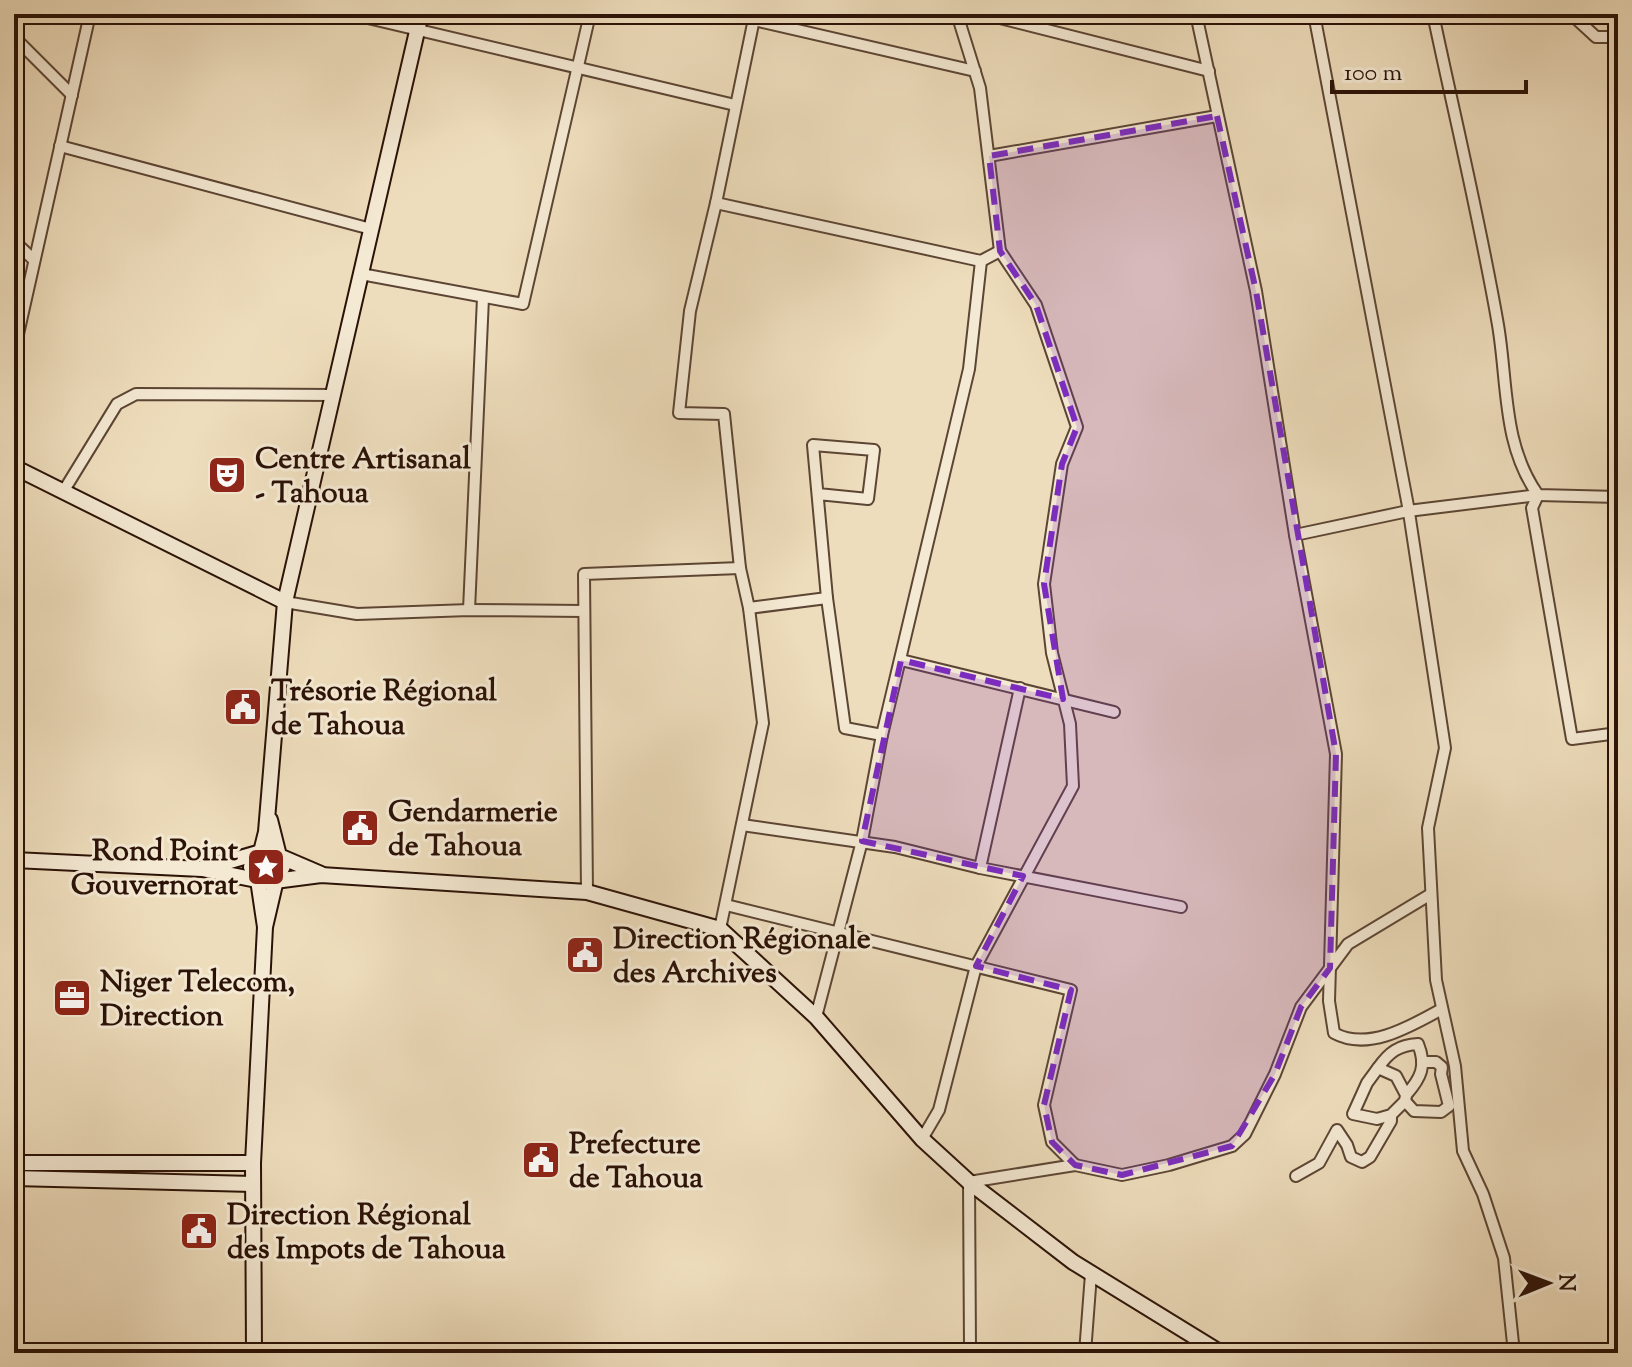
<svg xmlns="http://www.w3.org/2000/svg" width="1632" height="1367" viewBox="0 0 1632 1367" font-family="'Sorts Mill Goudy',serif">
	<rect width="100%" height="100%" fill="#eeddbc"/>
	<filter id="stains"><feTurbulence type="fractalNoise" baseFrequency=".0025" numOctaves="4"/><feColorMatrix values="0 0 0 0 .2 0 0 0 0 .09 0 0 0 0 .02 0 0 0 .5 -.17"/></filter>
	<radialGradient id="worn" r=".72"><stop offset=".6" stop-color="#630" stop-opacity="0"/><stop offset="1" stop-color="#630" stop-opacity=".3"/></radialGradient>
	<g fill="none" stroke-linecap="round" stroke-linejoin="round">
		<defs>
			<g id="street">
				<polyline points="351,14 735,105"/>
				<polyline points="984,14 1209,71"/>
				<path d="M1196 14 1256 291 1295 535 1336 754 1329 1001 1334 1033C1368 1052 1411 1026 1442 1009"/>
				<polyline points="1314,14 1408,506 1445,748 1428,828 1436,980 1455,1066 1463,1151 1483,1194 1504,1258 1514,1353"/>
				<path d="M1433 14C1455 118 1480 221 1498 325 1508 384 1502 444 1538 495L1618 497"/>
				<polyline points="1571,14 1596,37 1618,37"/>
				<polyline points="754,20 975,71"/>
				<polyline points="14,37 72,95"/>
				<polyline points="60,146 371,229"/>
				<polyline points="989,156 1217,116"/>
				<polyline points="716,203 981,261 1000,251"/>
				<polyline points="14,241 34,260"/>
				<polyline points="361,274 523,304 590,14"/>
				<polyline points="14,352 90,14"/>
				<polyline points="63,492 117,404 136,394 332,395"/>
				<polyline points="818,494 868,499 874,450 813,445 827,598 845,728 882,735"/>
				<polyline points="1538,495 1532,508 1572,739 1618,733"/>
				<polyline points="1295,535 1408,511 1538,495"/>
				<polyline points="285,602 357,614 469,610 584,611"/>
				<polyline points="749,608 827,598"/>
				<polyline points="469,610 483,298"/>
				<polyline points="901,660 1114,712"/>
				<polyline points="742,825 895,847 980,868 1181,907"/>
				<polyline points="980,868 1020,688"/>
				<polyline points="587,892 584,574 740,568"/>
				<polyline points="726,905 1071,990 1044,1105 1052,1142 1075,1165"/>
				<polyline points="720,929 763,723 749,608 740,568 724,414 679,413 690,311 716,203 755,14"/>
				<polyline points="816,1017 862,841 882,735 969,369 981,261"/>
				<path d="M1378 1068C1389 1052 1399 1045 1418 1044 1427 1066 1421 1078 1406 1095"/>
				<polyline points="1405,1101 1414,1111 1441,1112 1449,1106 1441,1074 1442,1067 1436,1062 1424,1062"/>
				<polyline points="922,1139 939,1110 976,966 1073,786 1070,724 1052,653 1044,584 1062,464 1077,427 1036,305 1000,251 980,88 957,14"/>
				<polyline points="1296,1176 1319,1163 1337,1130 1347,1145 1351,1157 1362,1162 1370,1157 1391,1121 1391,1115 1377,1119 1353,1114 1367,1083 1378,1068 1396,1076 1406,1095 1405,1101 1391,1115"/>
				<polyline points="968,1353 970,1348 969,1182 1075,1165 1122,1175 1169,1165 1232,1146 1245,1134 1275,1074 1301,1007 1348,944 1431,894"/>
				<polyline points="1085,1353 1091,1274"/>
			</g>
			<g id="secondary">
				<polyline points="14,467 285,602"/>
				<polyline points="270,820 279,856 321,874"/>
				<polyline points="14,860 202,869 267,882 321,875 587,892 720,929 816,1017 922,1139 969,1182 1073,1262 1221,1353"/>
				<polyline points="206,868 261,852 266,832 285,602 421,14"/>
				<polyline points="14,1163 253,1163"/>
				<polyline points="14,1178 253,1184"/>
				<polyline points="254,1353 253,1163 265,927 276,880 283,866 279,856 268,850 256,854 251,867 258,880 265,927"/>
			</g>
		</defs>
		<!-- street casing -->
		<use href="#street" stroke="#5c4534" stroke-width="14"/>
		<!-- secondary casing -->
		<use href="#secondary" stroke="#2b1207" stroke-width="18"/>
		<!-- street -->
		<use href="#street" stroke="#f4e9d3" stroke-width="10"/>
		<!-- secondary -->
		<use href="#secondary" stroke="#f4e9d3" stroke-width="14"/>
	</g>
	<!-- marked area -->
	<path fill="#7b2cbf" fill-opacity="0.2" stroke="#7b2cbf" stroke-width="6" stroke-dasharray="16 10" stroke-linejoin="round" d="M1217 116 1256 291 1336 754 1330 968 1301 1007 1275 1074 1232 1146 1122 1175 1075 1165 1052 1142 1044 1105 1071 990 976 966 1023 876 862 841 901 660 1063 699 1044 584 1062 464 1077 427 1036 305 1000 251 989 156Z"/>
	<!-- icons -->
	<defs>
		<symbol id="theatre-square" viewBox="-11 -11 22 22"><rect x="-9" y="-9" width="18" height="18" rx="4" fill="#8f2418" stroke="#f4e9d3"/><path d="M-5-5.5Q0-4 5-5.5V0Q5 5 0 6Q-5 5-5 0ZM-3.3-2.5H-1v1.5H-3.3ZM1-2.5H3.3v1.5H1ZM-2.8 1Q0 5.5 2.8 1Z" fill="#fff"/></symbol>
		<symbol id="civic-square" viewBox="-11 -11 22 22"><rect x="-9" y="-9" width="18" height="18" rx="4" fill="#8f2418" stroke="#f4e9d3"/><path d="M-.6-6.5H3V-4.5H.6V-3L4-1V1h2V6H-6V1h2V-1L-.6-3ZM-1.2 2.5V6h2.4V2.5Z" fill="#fff"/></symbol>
		<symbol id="sight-square" viewBox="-11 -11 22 22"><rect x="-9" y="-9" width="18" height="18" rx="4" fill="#8f2418" stroke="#f4e9d3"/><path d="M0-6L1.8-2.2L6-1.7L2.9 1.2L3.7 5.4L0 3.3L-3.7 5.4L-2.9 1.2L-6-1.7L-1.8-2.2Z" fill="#fff"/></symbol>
		<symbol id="office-square" viewBox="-11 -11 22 22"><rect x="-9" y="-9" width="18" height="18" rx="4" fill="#8f2418" stroke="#f4e9d3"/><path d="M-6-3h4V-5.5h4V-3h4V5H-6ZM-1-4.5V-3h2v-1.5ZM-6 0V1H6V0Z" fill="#fff"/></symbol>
	</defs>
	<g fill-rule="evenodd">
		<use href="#theatre-square" x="205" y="453" width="44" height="44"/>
		<use href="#civic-square" x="221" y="685" width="44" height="44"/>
		<use href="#civic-square" x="338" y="806" width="44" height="44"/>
		<use href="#sight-square" x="244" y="845" width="44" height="44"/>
		<use href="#civic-square" x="563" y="933" width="44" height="44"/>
		<use href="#office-square" x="50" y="976" width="44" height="44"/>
		<use href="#civic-square" x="519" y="1138" width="44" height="44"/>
		<use href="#civic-square" x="177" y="1209" width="44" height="44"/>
	</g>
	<g text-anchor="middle" stroke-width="6" stroke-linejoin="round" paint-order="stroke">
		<!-- poi labels -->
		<g font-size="30" font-weight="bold" fill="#2b1207" stroke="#f4e9d3" text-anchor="start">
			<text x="255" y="468">Centre Artisanal<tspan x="255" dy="34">- Tahoua</tspan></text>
			<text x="271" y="700">Trésorie Régional<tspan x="271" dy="34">de Tahoua</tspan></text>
			<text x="388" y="821">Gendarmerie<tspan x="388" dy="34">de Tahoua</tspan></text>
			<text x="238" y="860" text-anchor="end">Rond Point<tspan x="238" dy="34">Gouvernorat</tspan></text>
			<text x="613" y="948">Direction Régionale<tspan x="613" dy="34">des Archives</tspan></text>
			<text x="100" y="991">Niger Telecom,<tspan x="100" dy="34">Direction</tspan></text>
			<text x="569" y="1153">Prefecture<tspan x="569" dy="34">de Tahoua</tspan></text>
			<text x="227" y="1224">Direction Régional<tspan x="227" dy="34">des Impots de Tahoua</tspan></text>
		</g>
	</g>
	<!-- margin -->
	<rect width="1632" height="1367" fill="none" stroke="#eeddbc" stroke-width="48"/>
	<rect x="16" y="16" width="1600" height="1335" fill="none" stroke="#2b1207" stroke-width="4"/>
	<rect x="24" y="24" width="1584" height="1319" fill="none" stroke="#2b1207" stroke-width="2"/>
	<!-- north arrow -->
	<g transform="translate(1548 1283) rotate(89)" stroke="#f4e9d3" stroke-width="6" paint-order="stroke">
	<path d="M0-6L14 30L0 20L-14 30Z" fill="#2b1207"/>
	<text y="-12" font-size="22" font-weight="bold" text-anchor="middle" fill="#2b1207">N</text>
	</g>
	<!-- scale -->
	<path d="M1332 80v12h194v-12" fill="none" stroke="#2b1207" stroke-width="4"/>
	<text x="1344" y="80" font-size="24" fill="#2b1207" stroke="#f4e9d3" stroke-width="6" paint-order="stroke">100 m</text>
	<rect width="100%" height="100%" filter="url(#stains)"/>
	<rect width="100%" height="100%" fill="url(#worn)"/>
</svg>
